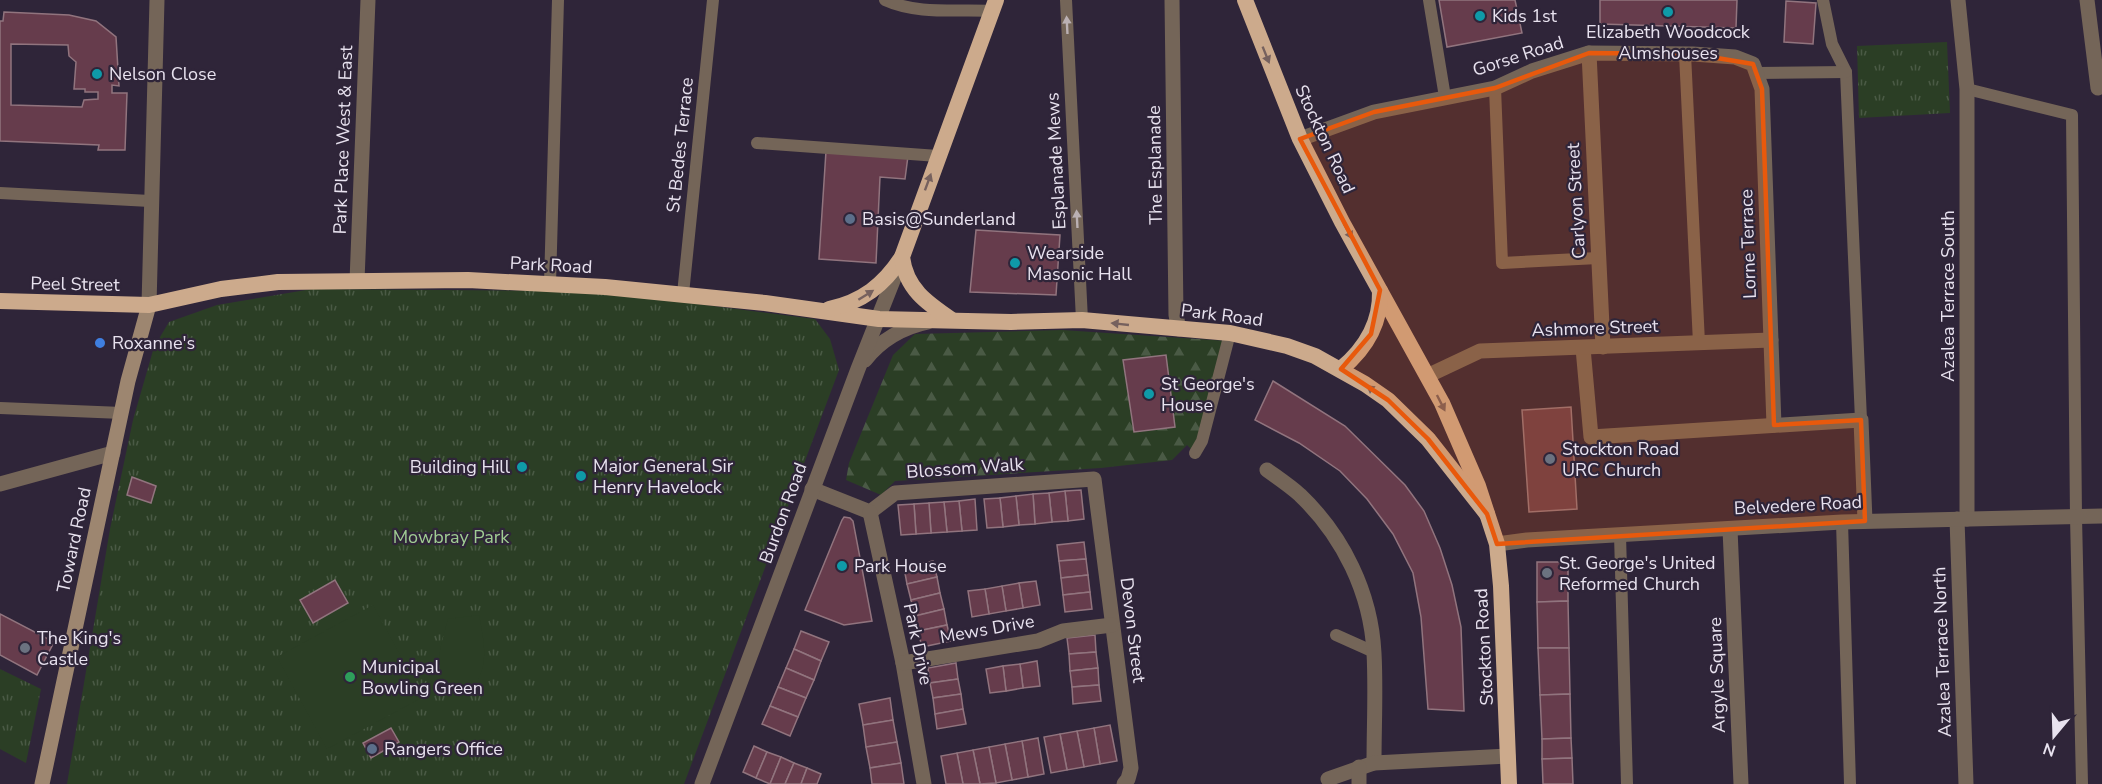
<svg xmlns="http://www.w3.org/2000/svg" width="2102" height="784" viewBox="0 0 2102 784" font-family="'Nunito Sans',sans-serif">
	<defs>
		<pattern id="grass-tufts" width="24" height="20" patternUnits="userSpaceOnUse" patternTransform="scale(1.5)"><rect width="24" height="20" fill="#2b3e25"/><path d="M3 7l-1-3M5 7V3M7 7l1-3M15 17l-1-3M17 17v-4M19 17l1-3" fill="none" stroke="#4a5a45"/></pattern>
		<pattern id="forest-firs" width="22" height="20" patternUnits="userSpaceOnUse" patternTransform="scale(1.5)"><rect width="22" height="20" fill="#2b3e25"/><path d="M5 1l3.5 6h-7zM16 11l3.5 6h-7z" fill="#4a5a45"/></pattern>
	</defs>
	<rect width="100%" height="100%" fill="#2f2539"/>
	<!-- grass -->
	<g fill="url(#grass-tufts)">
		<polygon points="1947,42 1950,113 1859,118 1857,46"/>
		<polygon points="312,289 596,291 815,319 830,339 839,370 684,784 67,784 110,529 133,420 154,347 169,322 217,305"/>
		<polygon points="0,669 41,689 26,763 0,749"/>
	</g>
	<!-- forest -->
	<polygon fill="url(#forest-firs)" points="1062,330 1228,341 1195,453 1187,445 1172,460 1101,468 895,481 881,495 846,480 849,463 893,355 915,334"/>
	<!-- pitch -->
	<g fill="#2b3e25">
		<polygon points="373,605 423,697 327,749 277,657"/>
		<path d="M479 615C485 646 491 673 465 696L453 695C431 668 440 650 448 619Z"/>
	</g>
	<!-- building -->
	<g fill="#663c4c" stroke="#91747e" stroke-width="1.5" fill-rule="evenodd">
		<polygon points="1439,0 1515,0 1522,33 1447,47"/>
		<polygon points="1600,0 1737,0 1736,28 1600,24"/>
		<polygon points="1786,1 1816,3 1813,44 1784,42"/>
		<path d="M4 12 69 15 96 21 116 37 119 86 112 85V93H127L125 150H98L99 145 0 141V21H3ZM11 44 68 45 69 56 76 62 74 89H85V92H98V99L84 100 82 107 11 105Z"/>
		<polygon points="826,151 908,156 905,179 880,177 876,263 819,259"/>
		<polygon points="976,230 1060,235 1056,295 970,292"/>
		<polygon points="1166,355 1175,427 1134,432 1123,360"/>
		<polygon points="1273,381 1345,426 1405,485 1424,511 1440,548 1452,585 1461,627 1464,711 1428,709 1421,617 1413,573 1393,534 1367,499 1340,471 1299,443 1255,420"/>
		<polygon points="1571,407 1577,509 1529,512 1522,410"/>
		<polygon points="132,477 156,486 151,503 127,495"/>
		<polygon points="1081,490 1084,519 1068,521 1065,491"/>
		<polygon points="1065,491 1068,521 1052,522 1049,493"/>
		<polygon points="1049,493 1052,522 1035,524 1033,494"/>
		<polygon points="1033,494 1035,524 1019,525 1016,496"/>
		<polygon points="1016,496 1019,525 1003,527 1000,498"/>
		<polygon points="1000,498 1003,527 987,528 984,499"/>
		<polygon points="975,499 977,530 962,531 959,501"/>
		<polygon points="959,501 962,531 947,532 944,502"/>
		<polygon points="944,502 947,532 931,533 929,503"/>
		<polygon points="929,503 931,533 916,534 914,504"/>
		<polygon points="914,504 916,534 901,535 898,505"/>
		<polygon points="844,517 850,518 853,521 872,621 844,625 805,610 842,520"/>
		<polygon points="1084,542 1086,559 1059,561 1057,545"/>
		<polygon points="1086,559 1088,575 1061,578 1059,561"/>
		<polygon points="933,561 937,577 907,584 904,568"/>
		<polygon points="1537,562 1568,562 1568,601 1537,602"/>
		<polygon points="1088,575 1090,592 1063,595 1061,578"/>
		<polygon points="937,577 940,593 911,600 907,584"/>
		<polygon points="335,580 348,603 313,623 300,600"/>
		<polygon points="1036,581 1040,605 1023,608 1019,583"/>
		<polygon points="1019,583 1023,608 1006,611 1002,586"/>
		<polygon points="1002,586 1006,611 989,614 985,589"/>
		<polygon points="985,589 989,614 972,617 968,591"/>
		<polygon points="1090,592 1092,609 1065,612 1063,595"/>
		<polygon points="940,593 944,609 915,616 911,600"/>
		<polygon points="1568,601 1569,648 1538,648 1537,602"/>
		<polygon points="944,609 947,625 918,631 915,616"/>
		<polygon points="0,614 54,642 37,675 0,655"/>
		<polygon points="947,625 951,641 922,647 918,631"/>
		<polygon points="801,631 829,642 821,661 794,649"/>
		<polygon points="1095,635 1096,652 1069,654 1067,638"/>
		<polygon points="1538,648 1569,648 1570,694 1540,695"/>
		<polygon points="794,649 821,661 814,680 786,668"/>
		<polygon points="1096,652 1098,668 1070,671 1069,654"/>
		<polygon points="1037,661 1040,686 1023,688 1020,664"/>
		<polygon points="956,663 958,679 930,683 928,668"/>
		<polygon points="1020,664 1023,688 1006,691 1003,666"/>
		<polygon points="1003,666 1006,691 990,693 986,669"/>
		<polygon points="786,668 814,680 806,698 778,687"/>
		<polygon points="1098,668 1099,685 1072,687 1070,671"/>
		<polygon points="958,679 961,694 933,698 930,683"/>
		<polygon points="1099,685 1101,701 1073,704 1072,687"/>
		<polygon points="778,687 806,698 798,717 770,706"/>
		<polygon points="961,694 963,709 935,714 933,698"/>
		<polygon points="1570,694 1571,738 1542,739 1540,695"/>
		<polygon points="890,698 893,720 863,725 859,704"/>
		<polygon points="770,706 798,717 790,736 762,724"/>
		<polygon points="963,709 966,724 937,729 935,714"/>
		<polygon points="893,720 897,742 866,747 863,725"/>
		<polygon points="1110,725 1117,761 1100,764 1094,728"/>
		<polygon points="391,728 399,742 371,758 363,743"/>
		<polygon points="1094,728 1100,764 1084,767 1077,731"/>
		<polygon points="1077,731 1084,767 1067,770 1060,734"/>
		<polygon points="1060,734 1067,770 1051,773 1044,737"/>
		<polygon points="1038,738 1044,774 1028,777 1022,741"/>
		<polygon points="1571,738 1572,758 1542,759 1542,739"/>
		<polygon points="1022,741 1028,777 1012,780 1005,744"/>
		<polygon points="897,742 901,763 870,768 866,747"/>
		<polygon points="1005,744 1012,780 996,783 989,747"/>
		<polygon points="754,746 767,752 756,778 743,772"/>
		<polygon points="989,747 996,783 980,784 973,750"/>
		<polygon points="973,750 980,784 963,784 957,753"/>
		<polygon points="767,752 781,757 770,784 756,778"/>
		<polygon points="957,753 963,784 946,784 941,756"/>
		<polygon points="781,757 794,763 785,784 770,784"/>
		<polygon points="1572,758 1573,784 1543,784 1542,759"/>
		<polygon points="794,763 807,768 801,784 785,784"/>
		<polygon points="901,763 904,784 872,784 870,768"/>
		<polygon points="807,768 821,774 817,784 801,784"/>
	</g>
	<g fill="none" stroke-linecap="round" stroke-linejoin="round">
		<!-- service -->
		<g stroke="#746558" stroke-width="12">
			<path d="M885 0C918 15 957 9 992 11"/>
			<polyline points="1066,0 1082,320"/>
			<polyline points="1429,0 1445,97"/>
			<polyline points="1823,0 1832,44 1846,72 1861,420"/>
			<polyline points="1685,54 1699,343"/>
			<polyline points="1757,73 1846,72"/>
			<polyline points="1495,88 1502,263 1598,258"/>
			<polyline points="1967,89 2072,115 2076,517 2082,784"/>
			<polyline points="757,143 938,156"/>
			<polyline points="0,193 150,201"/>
			<polyline points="550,284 558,0"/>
			<polyline points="683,294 713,0"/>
			<polyline points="0,408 122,413"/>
			<polyline points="1195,453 1202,441 1230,333"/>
			<polyline points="1842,522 1850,784"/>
			<polyline points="1620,535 1627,784"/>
			<polyline points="1336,635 1374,652"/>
		</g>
		<!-- minor -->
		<g stroke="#746558" stroke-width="15">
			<polyline points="1172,0 1176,315 1179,329"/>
			<polyline points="1958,0 1967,89 1967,519"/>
			<polyline points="2087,0 2098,88"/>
			<polyline points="1589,53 1603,347"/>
			<polyline points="1300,139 1374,112 1495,88 1532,71 1589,53 1693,54 1735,57 1753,64 1762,89 1774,425"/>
			<polyline points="357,281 368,0"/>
			<polyline points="1583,348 1591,437 1861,420 1865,521"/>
			<polyline points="1427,376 1480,351 1771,340"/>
			<path d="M1267 470C1278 478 1290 486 1300 495 1343 536 1371 593 1374 653 1376 689 1374 726 1374 763"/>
			<polyline points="0,484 113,453"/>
			<polyline points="812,489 870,512 895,493 1094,479 1131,768 1128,779 1124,784"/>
			<polyline points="870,512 903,663 924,784"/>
			<polyline points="1957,519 1966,784"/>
			<polyline points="1730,529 1741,784"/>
			<polyline points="903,663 1038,641 1063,631 1112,625"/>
			<polyline points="1328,779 1374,763 1508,756"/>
			<polyline points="1359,784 1359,767"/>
		</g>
		<!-- tertiary -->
		<g stroke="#746558" stroke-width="15">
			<polyline points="149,305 157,0"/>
			<path d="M865 360C881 340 904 327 928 322"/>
			<polyline points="1497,544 1527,540 1842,522 2102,516"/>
			<polyline points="702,784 858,369 900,263"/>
		</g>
		<!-- secondary -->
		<polyline stroke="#9d8670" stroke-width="15" points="42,784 128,381 149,305"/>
		<!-- trunk -->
		<g stroke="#ccaa8c" stroke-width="16">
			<polyline points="1245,0 1300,139 1342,222 1442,403 1478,486 1497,544 1501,586 1509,784"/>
			<polyline points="0,301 149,305 221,289 278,282 468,280 605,287 765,303 879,319 1011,322 1082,320 1230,333 1287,346 1315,356 1365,384 1388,400 1428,439 1487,514"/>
			<path d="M829 309C862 302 884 285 902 257"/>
			<path d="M952 320C927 303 906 289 902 257L996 0"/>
			<path d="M1341 369C1365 349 1381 323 1380 291"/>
		</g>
	</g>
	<!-- one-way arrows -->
	<defs><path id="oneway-solid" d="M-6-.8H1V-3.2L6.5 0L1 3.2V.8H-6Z" transform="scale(1.5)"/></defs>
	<g fill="#bab0b3">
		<use href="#oneway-solid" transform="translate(1067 25) rotate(-93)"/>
		<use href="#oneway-solid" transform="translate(1077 219) rotate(-93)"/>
	</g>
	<g fill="#76615e">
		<use href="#oneway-solid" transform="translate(1266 55) rotate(68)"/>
		<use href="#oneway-solid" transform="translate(928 182) rotate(-70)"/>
		<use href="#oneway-solid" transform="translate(1348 231) rotate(61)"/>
		<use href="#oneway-solid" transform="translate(866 295) rotate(-32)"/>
		<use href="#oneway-solid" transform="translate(1120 324) rotate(-174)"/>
		<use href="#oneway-solid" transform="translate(1374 391) rotate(-144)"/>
		<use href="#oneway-solid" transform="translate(1441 403) rotate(63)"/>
	</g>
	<!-- marked area -->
	<path fill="#e8590c" fill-opacity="0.2" stroke="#e8590c" stroke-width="4.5" stroke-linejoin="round" d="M1589 53 1693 54 1753 64 1762 89 1774 425 1861 420 1865 521 1497 544 1487 514 1428 439 1388 400 1341 369 1371 334 1380 290 1300 139 1374 112 1495 88Z"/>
	<!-- markers -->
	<g fill="#0f9aa8" stroke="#2f2539" stroke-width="2">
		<circle cx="1668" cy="12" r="6"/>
		<circle cx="1480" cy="16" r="6"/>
		<circle cx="97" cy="74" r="6"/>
		<circle cx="1015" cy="263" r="6"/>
		<circle cx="1149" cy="394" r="6"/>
		<circle cx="522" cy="467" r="6"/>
		<circle cx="581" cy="476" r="6"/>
		<circle cx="842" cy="566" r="6"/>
	</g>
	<g fill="#5c6f8a" stroke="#2f2539" stroke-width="2">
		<circle cx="850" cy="219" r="6"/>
		<circle cx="372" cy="749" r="6"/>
	</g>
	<circle fill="#3f7fe0" stroke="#2f2539" stroke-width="2" cx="100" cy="343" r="6"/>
	<g fill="#6b7280" stroke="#2f2539" stroke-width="2">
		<circle cx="1550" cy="459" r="6"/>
		<circle cx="1547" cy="573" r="6"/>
		<circle cx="25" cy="648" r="6"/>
	</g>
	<circle fill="#2e9e5b" stroke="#2f2539" stroke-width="2" cx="350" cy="677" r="6"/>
	<g text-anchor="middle" stroke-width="4.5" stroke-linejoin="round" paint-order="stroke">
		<!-- poi labels -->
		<g font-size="18" fill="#e8e2ef" stroke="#2f2539" text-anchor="start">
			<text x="1492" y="22">Kids 1st</text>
			<text x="1668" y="38" text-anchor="middle">Elizabeth Woodcock<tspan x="1668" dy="21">Almshouses</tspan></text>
			<text x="109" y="80">Nelson Close</text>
			<text x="862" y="225">Basis@Sunderland</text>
			<text x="1027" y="259">Wearside<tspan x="1027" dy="21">Masonic Hall</tspan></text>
			<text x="112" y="349">Roxanne's</text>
			<text x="1161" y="390">St George's<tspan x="1161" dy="21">House</tspan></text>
			<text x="1562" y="455">Stockton Road<tspan x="1562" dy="21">URC Church</tspan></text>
			<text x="593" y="472">Major General Sir<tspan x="593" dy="21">Henry Havelock</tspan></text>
			<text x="510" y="473" text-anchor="end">Building Hill</text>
			<text x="1559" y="569">St. George's United<tspan x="1559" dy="21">Reformed Church</tspan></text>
			<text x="854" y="572">Park House</text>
			<text x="37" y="644">The King's<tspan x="37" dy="21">Castle</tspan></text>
			<text x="362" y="673">Municipal<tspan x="362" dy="21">Bowling Green</tspan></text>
			<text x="384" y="755">Rangers Office</text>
		</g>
		<!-- street labels -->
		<g font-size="18" fill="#e8e2ef" stroke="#2f2539">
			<text transform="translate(1518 56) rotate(-18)" y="6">Gorse Road</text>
			<text transform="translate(1325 139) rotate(65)" y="6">Stockton Road</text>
			<text transform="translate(343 140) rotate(-88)" y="6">Park Place West &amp; East</text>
			<text transform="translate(680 145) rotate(-84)" y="6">St Bedes Terrace</text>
			<text transform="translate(1056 161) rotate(-93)" y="6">Esplanade Mews</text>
			<text transform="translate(1155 165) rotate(-91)" y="6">The Esplanade</text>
			<text transform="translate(1576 201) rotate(-93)" y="6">Carlyon Street</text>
			<text transform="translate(1748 244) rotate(-92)" y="6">Lorne Terrace</text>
			<text transform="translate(551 265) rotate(3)" y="6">Park Road</text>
			<text transform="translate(75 284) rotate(1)" y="6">Peel Street</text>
			<text transform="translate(1948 296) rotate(-90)" y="6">Azalea Terrace South</text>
			<text transform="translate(1222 315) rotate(7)" y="6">Park Road</text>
			<text transform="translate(1595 328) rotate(-2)" y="6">Ashmore Street</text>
			<text transform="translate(965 468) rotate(-4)" y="6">Blossom Walk</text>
			<text transform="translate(1798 505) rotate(-3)" y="6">Belvedere Road</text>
			<text transform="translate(783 513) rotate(-70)" y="6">Burdon Road</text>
			<text transform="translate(74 540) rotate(-78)" y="6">Toward Road</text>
			<text transform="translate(987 629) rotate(-10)" y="6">Mews Drive</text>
			<text transform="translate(1133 630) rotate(83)" y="6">Devon Street</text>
			<text transform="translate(918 644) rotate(78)" y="6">Park Drive</text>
			<text transform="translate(1484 647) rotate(-93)" y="6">Stockton Road</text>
			<text transform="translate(1942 652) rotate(-92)" y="6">Azalea Terrace North</text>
			<text transform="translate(1717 675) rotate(-92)" y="6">Argyle Square</text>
		</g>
		<!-- park labels -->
		<g font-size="18" fill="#a0cd93" stroke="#2f2539">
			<text x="451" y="543">Mowbray Park</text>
		</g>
	</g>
	<!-- north arrow -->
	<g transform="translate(2054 736) rotate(199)" stroke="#2f2539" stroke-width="4.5" paint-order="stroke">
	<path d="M0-4.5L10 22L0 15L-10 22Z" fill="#e8e2ef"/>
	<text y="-9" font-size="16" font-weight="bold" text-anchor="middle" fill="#e8e2ef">N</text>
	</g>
</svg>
